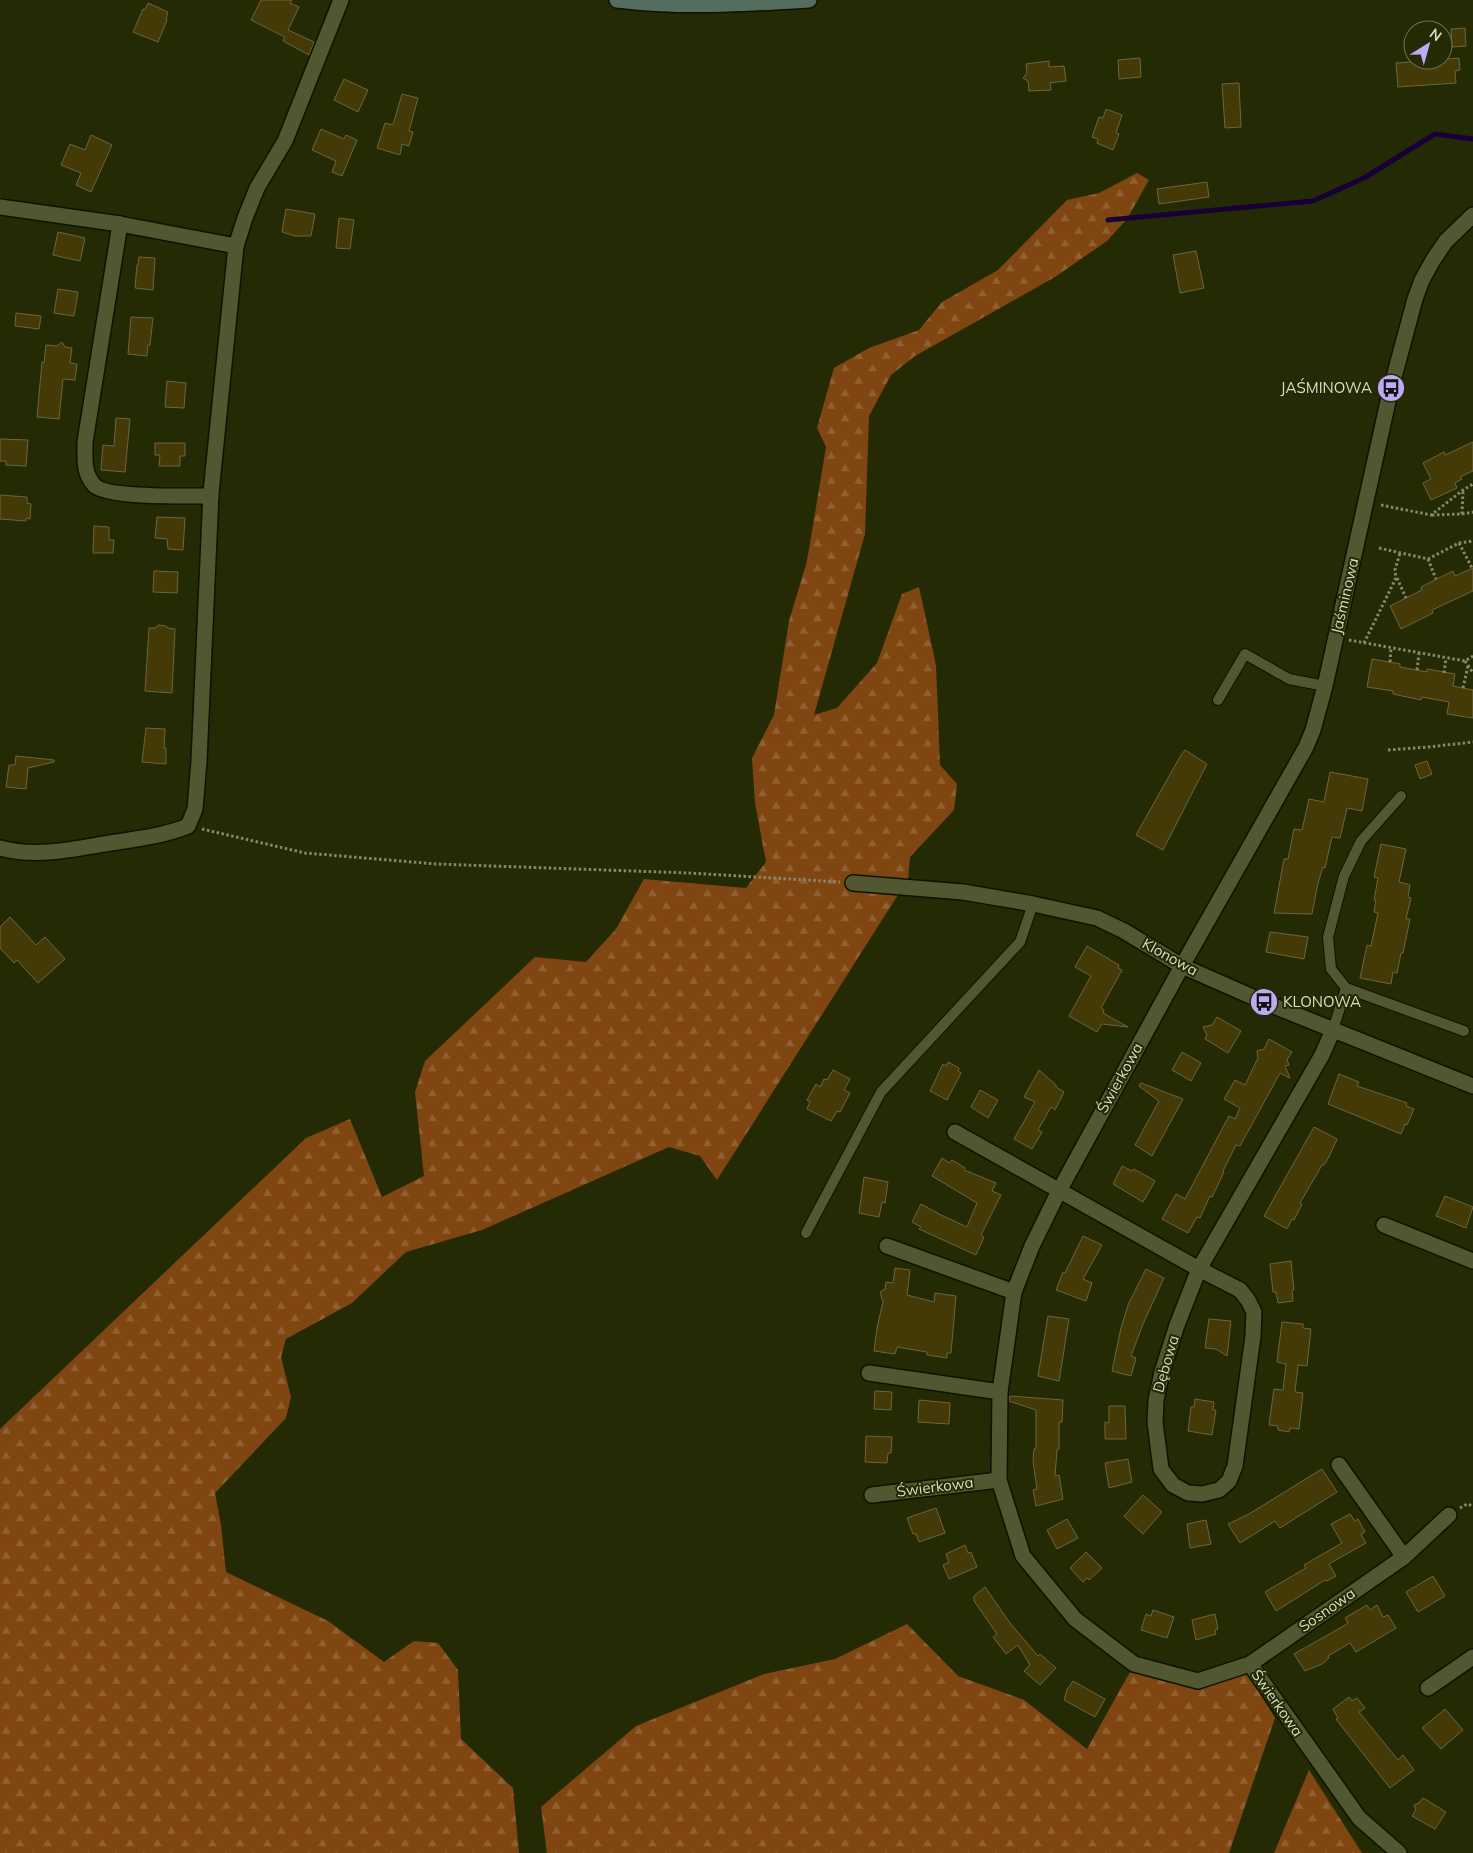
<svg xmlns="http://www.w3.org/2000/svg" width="1473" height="1853" viewBox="0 0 1473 1853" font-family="Mulish,sans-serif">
	<defs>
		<pattern id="forest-firs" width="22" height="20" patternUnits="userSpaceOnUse" patternTransform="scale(1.25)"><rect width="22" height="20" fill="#7f4612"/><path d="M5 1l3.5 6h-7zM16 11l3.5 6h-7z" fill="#906033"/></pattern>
	</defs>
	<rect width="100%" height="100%" fill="#242a03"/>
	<!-- forest -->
	<g fill="url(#forest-firs)">
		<polygon points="1137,173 1149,180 1127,219 1107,241 1055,277 915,356 891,375 869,416 865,534 814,715 837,708 877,663 902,594 919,587 936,665 940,765 957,784 954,810 910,857 908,879 717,1180 700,1156 669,1147 482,1230 406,1252 352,1303 286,1339 281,1357 291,1397 286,1418 215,1493 221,1525 226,1572 328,1621 384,1662 414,1641 438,1643 458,1670 461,1739 513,1788 519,1853 0,1853 0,1429 306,1138 350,1119 382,1197 424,1176 415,1092 425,1061 535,957 586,962 616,929 644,879 746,888 766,862 755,803 752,758 774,715 789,621 807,561 826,447 817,428 834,368 869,348 919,330 942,302 998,270 1067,200 1099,193"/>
		<polygon points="907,1624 958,1676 1024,1700 1087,1749 1130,1672 1201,1687 1247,1673 1275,1718 1229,1853 547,1853 541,1807 636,1726 764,1674 835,1659"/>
		<polygon points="1309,1770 1362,1853 1274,1853"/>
	</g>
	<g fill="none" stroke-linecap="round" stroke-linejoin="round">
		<!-- stream -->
		<polyline stroke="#180036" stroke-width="5" points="1108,220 1313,201 1364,178 1435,134 1473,139"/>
	</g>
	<!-- building -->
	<g fill="#433a07" stroke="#6e653c">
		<polygon points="261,0 292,0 290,3 299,7 288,30 314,42 309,55 283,41 285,37 251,20"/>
		<polygon points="148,3 168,12 166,19 167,20 158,42 133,32 143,9 145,10"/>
		<polygon points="1465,28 1466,46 1452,47 1451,29"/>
		<polygon points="1140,58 1141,77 1119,79 1118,60"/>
		<polygon points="1459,58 1460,70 1455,71 1456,83 1398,87 1396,63"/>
		<polygon points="1049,61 1049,67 1064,66 1066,81 1050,83 1051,90 1029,91 1028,81 1023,78 1027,73 1026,64"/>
		<polygon points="344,79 368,90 358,112 334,100"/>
		<polygon points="1239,83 1241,127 1225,128 1222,84"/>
		<polygon points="402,94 418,98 409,131 413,132 409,146 402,144 400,155 377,148 385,123 393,125"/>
		<polygon points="1106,109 1122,115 1116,133 1119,134 1113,150 1097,143 1098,139 1092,137 1099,117 1103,118"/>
		<polygon points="321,129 344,139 346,135 357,140 342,176 332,172 336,161 312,150"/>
		<polygon points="91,135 112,145 91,192 76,185 81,173 61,165 70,144 85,150"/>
		<polygon points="1207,182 1209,197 1159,204 1157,189"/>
		<polygon points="286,209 315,214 311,236 295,236 282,232"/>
		<polygon points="339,218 354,220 350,249 336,248"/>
		<polygon points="58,232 85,238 80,261 53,255"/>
		<polygon points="1196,251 1204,288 1180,293 1173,255"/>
		<polygon points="139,257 155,258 153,290 135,288 137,265 138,265"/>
		<polygon points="58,289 78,292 74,316 54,313"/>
		<polygon points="16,313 41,316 39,329 15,326"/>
		<polygon points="131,317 153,318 150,345 148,345 147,356 128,354"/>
		<polygon points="62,342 65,347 72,348 70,363 77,364 75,380 63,379 59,419 37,417 42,362 44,363 46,345 57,346"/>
		<polygon points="167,381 186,383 184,408 165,407"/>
		<polygon points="116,418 130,419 125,472 101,470 103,445 114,446"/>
		<polygon points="0,439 28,440 26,466 6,465 6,461 0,461"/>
		<polygon points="1473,442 1473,471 1460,477 1462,479 1455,483 1457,488 1431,500 1423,483 1431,479 1423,463 1444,452 1445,455"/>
		<polygon points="155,443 185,443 185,456 180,456 180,466 159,466 160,455 155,455"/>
		<polygon points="0,495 27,497 27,503 31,504 30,519 26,518 26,521 0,519"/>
		<polygon points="157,517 185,518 183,550 168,549 167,539 155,538"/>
		<polygon points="94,526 109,527 109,540 114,540 113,553 93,553"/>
		<polygon points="1473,568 1473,591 1432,610 1433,613 1401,629 1390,606 1422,590 1421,587 1453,571 1455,576"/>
		<polygon points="154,571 178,572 177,593 153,592"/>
		<polygon points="158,625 166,626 168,628 175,629 172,693 145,691 149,628 156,628"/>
		<polygon points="1372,659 1400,664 1400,667 1427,672 1427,669 1455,674 1453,686 1473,690 1473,718 1447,714 1449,702 1422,697 1421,700 1393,694 1393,691 1367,687"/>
		<polygon points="146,728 165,729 164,748 166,748 166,764 142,762"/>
		<polygon points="1185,750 1207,764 1163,850 1136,835 1181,755"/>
		<polygon points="16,756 54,760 54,762 28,768 26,789 6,787 9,765 15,765"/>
		<polygon points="1427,761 1432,774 1420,779 1415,765"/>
		<polygon points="1330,772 1368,779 1362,811 1347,808 1340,838 1332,837 1325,868 1323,867 1318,883 1312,914 1274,913 1284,859 1288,859 1294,829 1302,830 1309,799 1324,802"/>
		<polygon points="1381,844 1406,849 1399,882 1410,885 1408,897 1411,898 1406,919 1410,919 1403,953 1401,953 1397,973 1393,972 1391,984 1360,978 1367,945 1371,946 1378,913 1374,912 1376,901 1374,900 1378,878 1374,877"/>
		<polygon points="10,917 36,945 45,937 65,959 38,983 17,960 14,963 0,948 0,927"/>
		<polygon points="1270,932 1308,937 1304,959 1266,952"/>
		<polygon points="1087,946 1119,965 1118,968 1122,970 1101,1008 1104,1010 1103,1013 1128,1027 1102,1024 1097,1032 1069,1016 1091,976 1075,967"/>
		<polygon points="1217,1017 1241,1031 1228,1053 1205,1039 1207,1035 1203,1027 1212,1025"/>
		<polygon points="1269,1039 1292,1052 1287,1060 1289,1065 1285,1066 1290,1078 1280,1073 1240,1146 1236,1145 1223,1171 1224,1172 1212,1197 1210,1196 1200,1218 1197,1217 1188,1233 1162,1219 1176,1194 1185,1199 1229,1116 1235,1119 1240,1108 1224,1099 1235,1080 1245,1085 1258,1058 1257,1051 1264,1049"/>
		<polygon points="1182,1052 1201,1063 1191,1081 1172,1070"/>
		<polygon points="948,1062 959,1068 958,1071 961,1073 947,1100 930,1091 943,1064 947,1066"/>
		<polygon points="833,1070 850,1079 844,1090 850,1093 840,1112 837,1111 831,1121 807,1109 810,1102 807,1100 816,1084 820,1087 824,1079 827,1080"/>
		<polygon points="1039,1070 1056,1085 1056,1087 1064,1092 1055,1110 1051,1107 1038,1130 1042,1132 1032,1149 1014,1139 1035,1102 1024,1097"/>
		<polygon points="1339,1074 1359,1082 1357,1086 1407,1103 1406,1106 1414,1109 1407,1125 1405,1124 1401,1134 1328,1104"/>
		<polygon points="1141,1083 1183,1099 1152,1156 1135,1145 1159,1101 1139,1086"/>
		<polygon points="980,1090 998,1100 988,1118 971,1107"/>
		<polygon points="1314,1127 1337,1139 1329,1157 1324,1165 1322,1165 1300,1203 1302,1204 1294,1220 1292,1219 1287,1229 1264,1216"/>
		<polygon points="942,1158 949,1163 952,1160 965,1168 964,1170 996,1183 992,1191 1001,1195 981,1235 984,1237 976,1255 919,1229 921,1227 912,1222 921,1204 941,1215 967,1227 977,1203 932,1176"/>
		<polygon points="1122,1166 1132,1171 1134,1169 1155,1181 1143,1202 1113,1184"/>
		<polygon points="864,1177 888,1182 885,1203 882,1202 879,1217 859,1213"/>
		<polygon points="1445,1196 1473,1207 1466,1228 1436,1216"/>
		<polygon points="1083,1236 1102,1245 1083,1279 1092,1283 1086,1301 1056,1290 1063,1272 1065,1273"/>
		<polygon points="1291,1261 1294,1290 1292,1290 1293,1301 1278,1303 1276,1292 1273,1292 1270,1264"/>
		<polygon points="895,1268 910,1270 907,1295 934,1302 935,1293 956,1296 951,1353 947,1353 947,1358 927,1355 927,1352 897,1347 895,1354 874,1351 877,1328 883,1302 880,1292 885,1289 886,1282 893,1283"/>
		<polygon points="1146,1269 1164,1278 1143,1324 1131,1356 1136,1358 1131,1376 1112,1371 1121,1328 1128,1305"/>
		<polygon points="1048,1316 1069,1319 1059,1381 1038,1376"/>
		<polygon points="1209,1319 1231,1321 1227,1356 1216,1349 1205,1348"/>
		<polygon points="1282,1322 1303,1324 1303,1328 1311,1329 1307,1366 1298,1365 1295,1392 1303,1393 1299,1429 1290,1428 1289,1432 1278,1430 1278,1426 1269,1425 1274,1389 1283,1390 1286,1364 1277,1362"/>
		<polygon points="875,1391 892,1392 891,1410 874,1409"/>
		<polygon points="1010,1396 1063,1400 1062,1422 1059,1422 1059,1449 1057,1450 1055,1476 1059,1475 1063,1499 1036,1506 1033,1490 1037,1489 1033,1461 1034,1449 1036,1448 1036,1410 1009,1401"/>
		<polygon points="1195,1399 1214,1402 1213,1410 1216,1410 1212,1435 1188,1431 1191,1407 1194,1407"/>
		<polygon points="919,1400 950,1403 949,1424 918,1422"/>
		<polygon points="1109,1406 1125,1406 1126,1439 1105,1439 1105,1422 1109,1423"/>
		<polygon points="866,1436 892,1437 891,1453 888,1453 887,1463 865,1462"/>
		<polygon points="1128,1459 1132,1482 1109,1488 1105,1463"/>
		<polygon points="1322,1469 1337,1492 1280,1528 1275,1521 1240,1543 1228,1524 1249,1514"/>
		<polygon points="1143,1495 1162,1512 1143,1534 1124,1516"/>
		<polygon points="936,1508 945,1533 919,1542 916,1534 913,1534 907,1518"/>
		<polygon points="1350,1514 1355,1521 1358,1519 1365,1532 1361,1534 1366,1543 1329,1564 1336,1576 1327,1581 1325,1580 1276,1611 1265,1592 1306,1568 1304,1565 1342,1543 1331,1524"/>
		<polygon points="1067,1519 1078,1538 1057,1549 1047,1530"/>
		<polygon points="1206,1520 1211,1544 1190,1548 1187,1524"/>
		<polygon points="965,1545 968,1553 971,1552 977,1567 949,1579 943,1565 949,1562 946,1554"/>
		<polygon points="1086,1552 1102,1568 1089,1580 1087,1578 1083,1582 1070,1568"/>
		<polygon points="1433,1576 1445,1596 1418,1612 1406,1592"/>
		<polygon points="985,1587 1010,1623 1038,1656 1040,1654 1056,1668 1040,1685 1024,1671 1030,1665 1018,1645 1006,1654 993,1637 997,1634 974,1601 974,1596"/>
		<polygon points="1367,1605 1370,1610 1377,1605 1383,1617 1388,1615 1396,1628 1356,1652 1350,1643 1328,1656 1329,1658 1322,1664 1305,1671 1294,1654 1342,1627 1348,1623 1345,1618"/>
		<polygon points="1153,1610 1174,1617 1167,1638 1141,1630 1146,1614 1151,1616"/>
		<polygon points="1215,1614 1218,1629 1215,1630 1216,1634 1196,1640 1192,1620"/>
		<polygon points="1073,1681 1105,1699 1095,1717 1064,1700 1067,1690"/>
		<polygon points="1349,1697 1352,1701 1357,1698 1365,1708 1359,1712 1398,1760 1403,1755 1414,1770 1390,1788 1336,1719 1338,1718 1333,1709"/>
		<polygon points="1445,1709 1463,1730 1441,1749 1422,1728"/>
		<polygon points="1423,1798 1446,1812 1435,1829 1412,1816 1416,1810 1414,1805 1419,1803"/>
	</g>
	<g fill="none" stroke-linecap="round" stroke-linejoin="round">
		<defs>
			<g id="lane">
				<polyline points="1218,700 1245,654 1289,679 1325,686"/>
				<polyline points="1346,988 1331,969 1328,937 1344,876 1361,841 1401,796"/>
				<polyline points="1333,1030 1346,988 1464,1031"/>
				<polyline points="806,1233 881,1092 1020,942 1033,904"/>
			</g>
			<g id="street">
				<polyline points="0,207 120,224 236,246"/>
				<path d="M120 224 85 442C85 457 83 473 94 485 105 498 190 496 211 496"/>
				<path d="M0 848C36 858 74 849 110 843 137 839 163 836 188 826L195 809 199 761 211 493 236 246 245 218 257 188 285 141 341 0"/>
				<polyline points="853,883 963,892 1033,904 1097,918 1124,931 1182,966 1264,1002 1473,1086"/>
				<polyline points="955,1132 1199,1269 1240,1290 1248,1300 1254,1312 1253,1336 1235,1466 1229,1481 1219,1490 1202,1494 1188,1493 1173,1485 1161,1469 1155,1422 1156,1400 1162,1372 1177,1325 1199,1269 1322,1055 1333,1030"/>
				<polyline points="1384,1225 1473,1261"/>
				<polyline points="887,1246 1014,1292"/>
				<polyline points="869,1373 1000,1392"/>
				<polyline points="1339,1465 1404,1557"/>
				<polyline points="872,1495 999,1480"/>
				<polyline points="1449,1515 1404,1557 1250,1664 1198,1681 1134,1664 1075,1619 1023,1556 999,1480 1000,1392 1014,1292 1032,1246 1059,1191 1182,966 1306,747 1313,730 1325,686 1391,388 1415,299 1422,280 1433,260 1446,241 1473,215"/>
				<polyline points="1250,1664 1359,1818 1399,1853"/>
				<polyline points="1428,1688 1473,1657"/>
			</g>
			<path id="secondary" d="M617 0C683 8 744 4 809 0"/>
		</defs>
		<!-- lane casing -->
		<use href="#lane" stroke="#0e1200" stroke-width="12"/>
		<!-- street casing -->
		<use href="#street" stroke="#0e1200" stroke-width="18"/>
		<!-- secondary casing -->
		<use href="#secondary" stroke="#0e1200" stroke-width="18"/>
		<!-- path -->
		<g stroke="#84896b" stroke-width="3" stroke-dasharray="2.5 2.5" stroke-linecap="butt">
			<polyline points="1381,505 1431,515 1463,490 1473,484"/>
			<polyline points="1462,514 1473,512"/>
			<polyline points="1432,515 1462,514 1463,490"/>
			<polyline points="1459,543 1472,568"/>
			<polyline points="1379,548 1428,559 1459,543 1473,541"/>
			<polyline points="1428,559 1436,579"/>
			<polyline points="1397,578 1406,598"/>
			<polyline points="1349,640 1465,661 1473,656"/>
			<polyline points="1364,643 1396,578 1395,570 1400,553"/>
			<polyline points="1465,661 1473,673"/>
			<polyline points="1390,662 1391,648"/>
			<polyline points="1417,670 1419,653"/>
			<polyline points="1444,673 1446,658"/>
			<polyline points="1463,688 1468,666"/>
			<polyline points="1388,750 1428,747 1473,742"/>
			<polyline points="202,829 305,853 436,864 689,873 840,882"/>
			<polyline points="1460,1508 1467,1504 1473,1506"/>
		</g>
		<!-- lane -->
		<use href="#lane" stroke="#515831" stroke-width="10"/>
		<!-- street -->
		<use href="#street" stroke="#515831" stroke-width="15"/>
		<!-- secondary -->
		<use href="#secondary" stroke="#556d5f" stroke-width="15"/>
	</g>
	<!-- icons -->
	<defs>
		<symbol id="bus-disc" viewBox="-11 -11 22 22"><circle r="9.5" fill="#bfa8f4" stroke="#242a03"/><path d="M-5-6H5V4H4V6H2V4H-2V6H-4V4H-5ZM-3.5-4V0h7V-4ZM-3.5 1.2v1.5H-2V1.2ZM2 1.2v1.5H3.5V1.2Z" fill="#111"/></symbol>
	</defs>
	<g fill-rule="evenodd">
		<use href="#bus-disc" x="1375" y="372" width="32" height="32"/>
		<use href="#bus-disc" x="1248" y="986" width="32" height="32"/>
	</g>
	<g text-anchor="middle" stroke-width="4" stroke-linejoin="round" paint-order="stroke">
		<!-- poi labels -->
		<g font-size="15" fill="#d8ddc7" stroke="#242a03" text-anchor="end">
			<text x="1372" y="393">JAŚMINOWA</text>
			<text x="1283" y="1007" text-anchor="start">KLONOWA</text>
		</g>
		<!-- street labels -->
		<g font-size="15" fill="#d8ddc7" stroke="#242a03">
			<text transform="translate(1345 596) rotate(-77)" y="5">Jaśminowa</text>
			<text transform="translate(1170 957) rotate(29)" y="5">Klonowa</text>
			<text transform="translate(1120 1078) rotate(-61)" y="5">Świerkowa</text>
			<text transform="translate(1166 1364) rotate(-74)" y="5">Dębowa</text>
			<text transform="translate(935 1487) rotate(-7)" y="5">Świerkowa</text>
			<text transform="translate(1327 1610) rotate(-35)" y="5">Sosnowa</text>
			<text transform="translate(1277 1703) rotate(55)" y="5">Świerkowa</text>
		</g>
	</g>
	<!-- north arrow -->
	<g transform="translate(1428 45) rotate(37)"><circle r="24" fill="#242a03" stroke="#6c7251"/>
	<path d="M0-4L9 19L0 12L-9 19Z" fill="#bfa8f4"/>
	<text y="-8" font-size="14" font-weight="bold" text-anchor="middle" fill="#d8ddc7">N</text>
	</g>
</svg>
